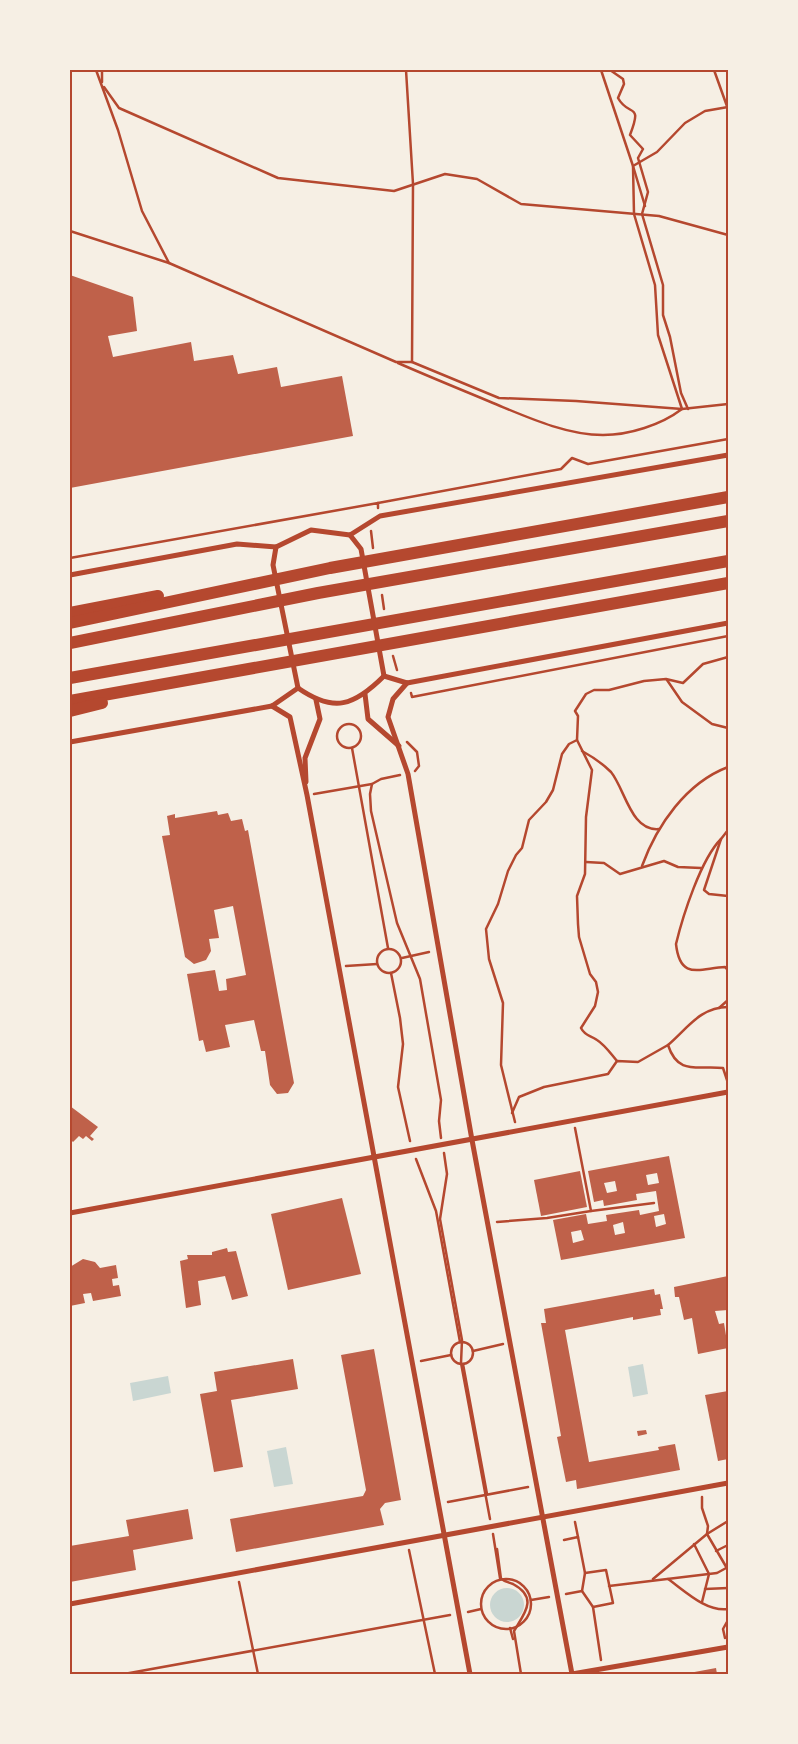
<svg xmlns="http://www.w3.org/2000/svg" width="798" height="1744" viewBox="0 0 798 1744" font-family="Bitter,serif">
	<rect width="100%" height="100%" fill="#f6efe4"/>
	<!-- water -->
	<g fill="#c9d6d2">
		<polygon points="643,1364 648,1394 633,1397 628,1367"/>
		<polygon points="168,1376 171,1393 133,1401 130,1383"/>
		<polygon points="286,1447 293,1484 274,1487 267,1451"/>
		<circle cx="507" cy="1605" r="17"/>
	</g>
	<!-- building -->
	<g fill="#bf614a" fill-rule="evenodd">
		<polygon points="70,275 133,297 137,331 108,336 113,357 191,342 194,361 233,355 238,374 277,367 281,387 342,376 353,436 70,488"/>
		<polygon points="217,811 218,815 228,813 231,821 242,819 245,831 248,830 294,1083 288,1093 277,1094 270,1085 265,1051 261,1051 254,1020 225,1025 230,1047 206,1052 203,1040 199,1041 187,974 215,970 219,991 227,990 226,979 246,975 233,906 214,910 219,938 209,939 211,951 206,960 194,964 185,957 162,836 170,835 167,816 175,814 175,818"/>
		<polygon points="70,1106 98,1127 90,1136 94,1139 92,1141 86,1136 83,1139 79,1136 73,1142 70,1139"/>
		<path d="M669 1156 685 1238 561 1260 553 1220 586 1214 588 1224 607 1221 606 1215 639 1210 640 1215 659 1211 656 1191 636 1194 637 1200 604 1206 603 1200 594 1202 588 1171ZM657 1173 659 1183 648 1185 646 1175ZM615 1181 617 1191 607 1193 604 1183ZM664 1214 666 1224 656 1227 654 1216ZM623 1222 625 1233 615 1235 613 1225ZM581 1230 584 1240 573 1243 571 1232Z"/>
		<polygon points="580,1171 587,1207 541,1216 534,1180"/>
		<polygon points="342,1198 361,1274 288,1290 271,1214"/>
		<polygon points="227,1248 228,1252 236,1251 248,1296 232,1300 225,1276 198,1281 201,1305 186,1308 180,1261 188,1259 187,1255 212,1255 212,1252"/>
		<polygon points="83,1259 95,1262 100,1268 116,1265 118,1278 112,1279 113,1286 119,1285 121,1296 93,1301 91,1293 83,1294 85,1303 70,1306 70,1267"/>
		<polygon points="728,1276 728,1310 715,1311 719,1324 724,1323 728,1348 698,1354 692,1318 684,1320 679,1297 675,1297 674,1287"/>
		<polygon points="654,1289 655,1295 660,1294 663,1309 660,1309 661,1315 633,1320 633,1317 565,1330 589,1462 659,1450 658,1447 675,1444 680,1470 577,1489 576,1480 566,1482 557,1437 561,1436 541,1323 546,1323 544,1309"/>
		<polygon points="374,1349 401,1500 385,1503 380,1509 384,1525 236,1552 230,1519 363,1496 366,1490 341,1355"/>
		<polygon points="293,1359 298,1389 231,1400 243,1467 214,1472 200,1394 217,1391 214,1372"/>
		<polygon points="728,1391 728,1459 718,1461 705,1395"/>
		<polygon points="646,1430 647,1434 638,1436 637,1431"/>
		<polygon points="188,1509 193,1539 133,1550 136,1570 70,1582 70,1546 129,1536 126,1520"/>
		<polygon points="716,1668 717,1674 690,1674 689,1673"/>
	</g>
	<g fill="none" stroke-linecap="round" stroke-linejoin="round">
		<!-- path -->
		<g stroke="#b5482f" stroke-width="2.5">
			<polyline points="96,70 118,130 142,211 169,263 396,362 412,362 413,184 406,70"/>
			<polyline points="102,70 102,82"/>
			<path d="M610 70 623 79 624 84 618 98C629 118 643 101 630 135L643 149 638 158 648 192 642 214 663 285V315L670 337 681 393 688 409"/>
			<polyline points="714,70 728,109"/>
			<polyline points="104,87 119,108 278,178 394,191 445,174 477,179 521,204 659,216 728,235"/>
			<polyline points="645,206 633,166 657,152 685,123 705,111 728,107"/>
			<polyline points="70,231 169,263"/>
			<polyline points="412,362 499,398 576,401 682,409 728,404"/>
			<path d="M398 363C430 377 462 390 493 403 527 417 566 435 603 435 629 435 661 425 682 409L658 335 655 285 634 214 633 166 601 70"/>
			<polyline points="378,503 561,469 572,458 588,464 728,439"/>
			<polyline points="371,531 373,548"/>
			<polyline points="70,558 378,503 378,508"/>
			<polyline points="382,595 384,609"/>
			<polyline points="393,656 397,670"/>
			<polyline points="667,680 682,702 712,724 728,728"/>
			<polyline points="411,693 412,697 728,636"/>
			<circle cx="349" cy="736" r="12"/>
			<path d="M577 740 592 770 586 817 585 874 577 896 578 924 579 937 590 974 596 982 598 992 595 1006 581 1028C585 1036 590 1035 597 1040 605 1045 611 1054 617 1061"/>
			<polyline points="407,742 417,752 419,766 415,771"/>
			<polyline points="352,748 388,948"/>
			<path d="M582 751C593 757 602 763 611 772 625 789 631 832 659 829"/>
			<polyline points="400,775 381,779 372,784 370,794 371,811 397,923 420,979 441,1100 439,1121 441,1138"/>
			<polyline points="314,794 372,784"/>
			<polyline points="728,830 721,839 704,890 709,894 728,896"/>
			<path d="M721 839C701 859 683 915 676 944 680 981 700 968 725 967L728 970"/>
			<polyline points="586,862 604,863 620,874 664,861 678,867 701,868"/>
			<path d="M642 866C657 825 686 783 728 767"/>
			<circle cx="389" cy="961" r="12"/>
			<polyline points="402,958 429,952"/>
			<polyline points="346,966 377,964"/>
			<polyline points="391,973 400,1018 403,1044 398,1087 410,1141"/>
			<polyline points="719,1008 728,1000"/>
			<path d="M668 1045C687 1029 700 1007 728 1007"/>
			<path d="M512 1113 519 1097 544 1087 608 1074 617 1061 638 1062 668 1045C678 1076 698 1065 723 1068L728 1083"/>
			<polyline points="515,1122 501,1065 503,1003 489,959 486,929 498,904 508,871 516,855 522,848 529,820 546,802 553,790 562,754 569,744 577,740 578,716 575,711 586,694 594,690 609,690 644,681 666,679 683,683 703,664 728,657"/>
			<polyline points="444,1153 447,1174 440,1219 462,1340 461,1363 490,1519"/>
			<polyline points="416,1159 436,1211 460,1342"/>
			<polyline points="591,1211 654,1203"/>
			<polyline points="497,1222 547,1218 591,1211 575,1128"/>
			<circle cx="462" cy="1353" r="11"/>
			<polyline points="473,1351 503,1344"/>
			<polyline points="421,1361 451,1355"/>
			<polyline points="463,1364 487,1494"/>
			<polyline points="702,1497 702,1508 708,1526 707,1534 728,1570"/>
			<polyline points="448,1502 528,1487"/>
			<polyline points="575,1522 578,1537"/>
			<path d="M493 1534 500 1578C505 1582 508 1582 513 1584 539 1598 524 1614 514 1631L521 1674"/>
			<polyline points="564,1540 578,1537 585,1573 582,1591 593,1607 601,1660"/>
			<polyline points="694,1544 709,1574 702,1602"/>
			<polyline points="497,1549 501,1579"/>
			<polyline points="409,1550 435,1674"/>
			<polyline points="716,1551 728,1545"/>
			<polyline points="585,1573 606,1570 613,1603 593,1607"/>
			<polyline points="653,1579 707,1534 728,1521"/>
			<path d="M668 1579C685 1591 706 1612 728 1609"/>
			<circle cx="506" cy="1604" r="25"/>
			<polyline points="239,1582 258,1674"/>
			<polyline points="609,1586 717,1573 728,1567"/>
			<polyline points="705,1589 728,1588"/>
			<polyline points="566,1594 582,1591"/>
			<polyline points="531,1600 549,1597"/>
			<polyline points="468,1612 481,1609"/>
			<polyline points="510,1628 513,1639"/>
			<polyline points="725,1638 723,1629 728,1620"/>
			<polyline points="124,1674 450,1615"/>
		</g>
		<!-- minor -->
		<g stroke="#b5482f" stroke-width="5">
			<polyline points="350,535 361,549 384,676"/>
			<polyline points="276,547 273,565 298,688"/>
			<polyline points="70,575 237,544 276,547 311,530 350,535 380,516 728,455"/>
			<polyline points="384,676 407,683 728,623"/>
			<polyline points="407,683 393,699 388,717 408,774 472,1140 572,1674"/>
			<path d="M298 688C334 713 354 706 384 676"/>
			<polyline points="365,694 368,719 399,746"/>
			<polyline points="272,706 290,717 307,795 470,1674"/>
			<polyline points="70,742 272,706 298,688"/>
			<polyline points="306,782 305,758 320,719 316,700"/>
			<polyline points="70,1213 728,1092"/>
			<polyline points="70,1604 728,1483"/>
			<polyline points="572,1674 728,1647"/>
		</g>
		<!-- motorway -->
		<g stroke="#b5482f" stroke-width="12">
			<polyline points="70,613 158,596"/>
			<polyline points="70,623 330,568 728,497"/>
			<polyline points="70,643 318,593 728,521"/>
			<polyline points="70,678 728,561"/>
			<polyline points="70,701 728,583"/>
			<polyline points="70,711 102,703"/>
		</g>
	</g>
	<!-- border -->
	<rect width="798" height="1744" fill="none" stroke="#f6efe4" stroke-width="142"/>
	<rect x="71" y="71" width="656" height="1602" fill="none" stroke="#b5482f" stroke-width="2"/>
</svg>
